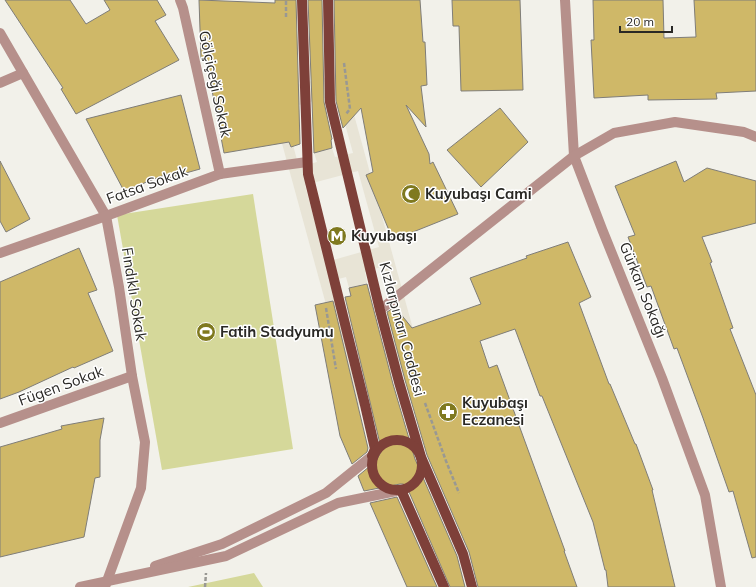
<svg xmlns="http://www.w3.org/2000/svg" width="756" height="587" viewBox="0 0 756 587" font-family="Mulish,sans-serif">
	<rect width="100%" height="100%" fill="#f2f1ea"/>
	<!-- built -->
	<path fill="#e8e4d6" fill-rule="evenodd" d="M334 42 429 387 408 358 389 363 392 373 381 376 378 365 356 372 365 404 354 407 260 63 278 90 331 76 324 45ZM337 95 353 153 335 157 332 148 314 153 317 162 299 167 283 109ZM358 171 379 247 326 262 305 185ZM384 266 403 338 350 352 331 281 346 277 349 288 367 283 365 272Z"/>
	<!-- green -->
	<g fill="#d5d89a">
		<polygon points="253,194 293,449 162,470 117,215"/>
		<polygon points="254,573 263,587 188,587"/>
	</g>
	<!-- building -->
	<g fill="#cfb868" stroke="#7f7d78">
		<polygon points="5,0 70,0 86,24 110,10 104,0 157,0 166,15 155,21 179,60 76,114 61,89 63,88"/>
		<polygon points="199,0 275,3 275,0 296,0 300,144 291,147 289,142 224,153 206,59 201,59"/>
		<polygon points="308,0 322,0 324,102 332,139 331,140 332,148 314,153"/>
		<polygon points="334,0 420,0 423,42 425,42 427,85 421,86 426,127 406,105 429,154 430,164 433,162 458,214 393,240 366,175 373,172 361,108 343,128 336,101"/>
		<polygon points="452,0 520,0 523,90 461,91 459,26 453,26"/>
		<polygon points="593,0 663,0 664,38 696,37 694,0 756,0 756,91 716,93 717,99 648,100 648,95 594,98 591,40 594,40"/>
		<polygon points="181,95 200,169 168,178 167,174 124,191 86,119"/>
		<polygon points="500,108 528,142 481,187 447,150"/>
		<polygon points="0,161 30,219 6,232 0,221"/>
		<polygon points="676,161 684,182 707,168 756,181 756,223 702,237 712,262 710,263 733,328 730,329 756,395 756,557 752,558 733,491 729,492 703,418 677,348 674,349 651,286 647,287 628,237 635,235 615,186"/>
		<polygon points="568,242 591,297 579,303 609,384 610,384 635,444 636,444 653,490 652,490 675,587 608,587 606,570 605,570 593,522 542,396 540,396 515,329 480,341 489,368 497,365 565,551 564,551 577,587 478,587 469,552 427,455 405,380 387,312 395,307 412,328 481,304 470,278 527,258 526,256"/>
		<polygon points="79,248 97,290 88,293 113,351 74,368 73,367 19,392 0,399 0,282"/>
		<polygon points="367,284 393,384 415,459 457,556 465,587 450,587 406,485 403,484 400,484 364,491 358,476 376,461 381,452 381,448 345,297 351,296 349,288"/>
		<polygon points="333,301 368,448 367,452 352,464 340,436 315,305"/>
		<polygon points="104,418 100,440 100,477 95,478 84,537 0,557 0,447 62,429 61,426"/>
		<polygon points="397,497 437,587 407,587 370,503"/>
	</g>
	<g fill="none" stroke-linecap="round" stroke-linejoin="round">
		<!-- path -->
		<g stroke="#999893" stroke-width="2.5" stroke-dasharray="4 2" stroke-linecap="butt">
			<polyline points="286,17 286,0"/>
			<polyline points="344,63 350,109 346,114"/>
			<polyline points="326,308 336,369"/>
			<polyline points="425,403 446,461 459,493"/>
			<polyline points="205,587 206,573"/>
		</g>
		<!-- minor -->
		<g stroke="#b6908b" stroke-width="10">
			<polyline points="180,0 183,8 220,174"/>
			<polyline points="565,0 574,156 602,229 662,378 705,495 721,587"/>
			<polyline points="0,33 106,216 119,287 132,376 145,442 141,488 107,581 105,587"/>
			<polyline points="0,83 23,73"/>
			<polyline points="0,253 106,216 220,174 307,162"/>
			<polyline points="380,310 574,156 614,133 675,122 744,132 756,137"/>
			<polyline points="0,423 132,376"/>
			<polyline points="155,566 222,544 326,493 372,456"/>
			<polyline points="80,587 226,556 338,503 401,490"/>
		</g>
		<!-- major -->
		<g stroke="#7e4039" stroke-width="10">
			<polyline points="302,0 308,174 365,405 375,449 372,456"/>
			<polyline points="328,0 330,102 380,310 399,382 421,457 463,554 472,587"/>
			<circle cx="397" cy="465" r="25"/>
			<polyline points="401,490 444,587"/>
		</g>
	</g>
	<!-- icons -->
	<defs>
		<symbol id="mosque-disc" viewBox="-11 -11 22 22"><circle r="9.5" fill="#7f791f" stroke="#fff"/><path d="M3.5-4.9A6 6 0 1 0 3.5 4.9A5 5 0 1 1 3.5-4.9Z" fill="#fff"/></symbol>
		<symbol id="metro-disc" viewBox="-11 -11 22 22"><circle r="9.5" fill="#7f791f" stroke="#fff"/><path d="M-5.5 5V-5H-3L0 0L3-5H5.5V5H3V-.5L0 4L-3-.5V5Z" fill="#fff"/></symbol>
		<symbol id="stadium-disc" viewBox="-11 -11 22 22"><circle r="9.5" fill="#7f791f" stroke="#fff"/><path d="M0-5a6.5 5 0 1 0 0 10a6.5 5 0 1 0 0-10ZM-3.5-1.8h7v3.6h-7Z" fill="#fff"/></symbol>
		<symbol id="pharmacy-disc" viewBox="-11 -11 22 22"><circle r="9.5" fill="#7f791f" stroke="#fff"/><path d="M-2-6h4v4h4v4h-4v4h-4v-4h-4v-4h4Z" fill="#fff"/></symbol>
	</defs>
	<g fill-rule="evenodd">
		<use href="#mosque-disc" x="400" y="183" width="22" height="22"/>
		<use href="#metro-disc" x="326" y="225" width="22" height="22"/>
		<use href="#stadium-disc" x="195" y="321" width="22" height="22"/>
		<use href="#pharmacy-disc" x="437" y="401" width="22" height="22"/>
	</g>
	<g text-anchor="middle" stroke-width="3" stroke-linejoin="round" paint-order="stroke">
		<!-- street labels -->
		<g font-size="15" fill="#292825" stroke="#fff">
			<text transform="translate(215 84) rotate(78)" y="5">Gölçiçeği Sokak</text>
			<text transform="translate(147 185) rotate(-20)" y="5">Fatsa Sokak</text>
			<text transform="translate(643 290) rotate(68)" y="5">Gürkan Sokağı</text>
			<text transform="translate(134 294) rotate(81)" y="5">Fındıklı Sokak</text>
			<text transform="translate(402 329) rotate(75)" y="5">Kızlarpınarı Caddesi</text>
			<text transform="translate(61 386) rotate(-20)" y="5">Fügen Sokak</text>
		</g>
		<!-- poi labels -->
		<g font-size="15" font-weight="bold" fill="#292825" stroke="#fff" text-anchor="start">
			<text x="425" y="199">Kuyubaşı Cami</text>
			<text x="351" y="241">Kuyubaşı</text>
			<text x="220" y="337">Fatih Stadyumu</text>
			<text x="462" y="408">Kuyubaşı<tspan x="462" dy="17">Eczanesi</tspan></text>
		</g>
	</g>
	<!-- scale -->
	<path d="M620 26v6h52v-6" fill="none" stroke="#292825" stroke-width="2"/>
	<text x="626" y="26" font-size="12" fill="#292825" stroke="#ffffff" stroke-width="3" paint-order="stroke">20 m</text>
</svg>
